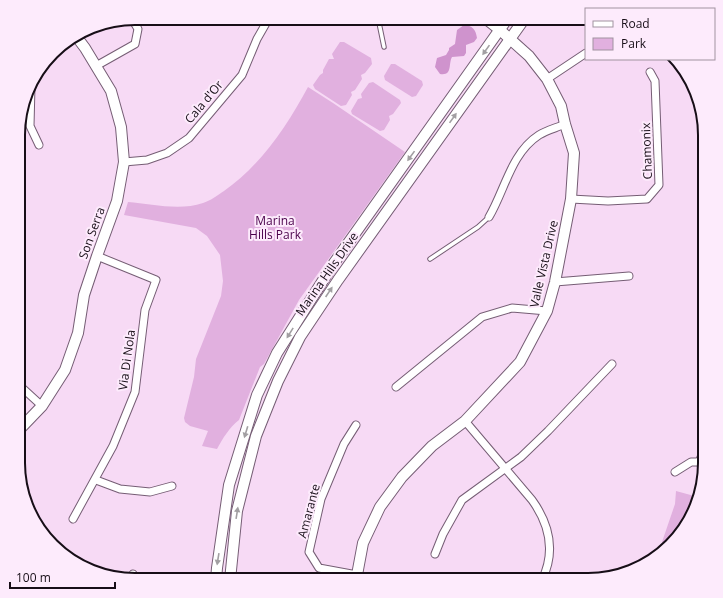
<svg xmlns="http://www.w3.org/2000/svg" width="723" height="598" viewBox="0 0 723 598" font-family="'Open Sans',sans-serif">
	<rect width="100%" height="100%" fill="#f7daf5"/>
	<!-- green -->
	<g fill="#e1b0df">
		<polygon points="340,42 344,42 371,58 372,64 365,73 361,75 362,79 355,90 351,92 352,95 346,105 341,106 315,89 313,85 320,75 323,73 323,70 329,59 334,59 332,54"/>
		<polygon points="391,64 395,64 422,81 423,85 416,96 412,97 385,80 384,76"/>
		<polygon points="373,82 400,100 401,103 393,114 389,116 390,120 384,130 380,131 352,114 351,111 358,99 362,98 361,94 369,83"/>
		<path d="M308 87 333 103 405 152 299 300 264 364 260 367 239 420C229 428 223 438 217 449L202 446 208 431 190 426 185 422 184 418 194 377 196 359 221 296 223 281 220 255 207 236 196 228 124 215 128 202C151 204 180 211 203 203 210 201 218 195 224 191 261 165 287 126 308 87Z"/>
		<polygon points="676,491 698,497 693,515 671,546 662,542 675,504"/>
	</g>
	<!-- water -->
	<path fill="#cf93cd" d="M464 25C472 25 476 30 477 38L474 42 466 45V53L464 56 452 57C448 64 453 76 440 74L435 67 437 58 446 55 449 50V48L455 44 457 30Z"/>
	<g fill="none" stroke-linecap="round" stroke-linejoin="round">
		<defs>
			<g id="lane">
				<polyline points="346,18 379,23"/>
				<polyline points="378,18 384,47"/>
				<polyline points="430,259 478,227 489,217"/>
			</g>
			<g id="street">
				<polyline points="96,66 135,44 138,29 132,19"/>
				<polyline points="34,76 31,86 30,126 39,145"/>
				<polyline points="547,79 586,53"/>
				<polyline points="124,162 147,160 167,153 189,138 242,75 257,39 269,18"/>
				<polyline points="571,199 608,201 647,199 659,185 655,81 650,72"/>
				<path d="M489 217C505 190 511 153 539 135 547 130 556 128 565 124"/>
				<polyline points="555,282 629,276"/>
				<polyline points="18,384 42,406"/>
				<polyline points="396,387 482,317 512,308 547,311"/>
				<path d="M465 421 532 500C550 525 556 551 542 580"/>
				<polyline points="356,425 344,444 321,499 309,552 319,568 357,575"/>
				<polyline points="705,467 699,462 702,455 705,454"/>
				<polyline points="675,472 691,462 699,462"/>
				<polyline points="96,480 120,489 150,492 172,486"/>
				<polyline points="73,519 113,446 135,392 145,310 156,280 97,256"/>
				<polyline points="435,554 443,534 462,500 521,457 548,431 612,364"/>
				<polyline points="133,574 134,580"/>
			</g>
			<g id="secondary">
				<polyline points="18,431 42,406 65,370 78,333 84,295 97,256 117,201 124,162 121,127 111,91 85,48 76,36"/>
				<polyline points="216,580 217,568 229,485 257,395 277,353 334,263 508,18"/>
				<polyline points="230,580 237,511 256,436 278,381 300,337 338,280 525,18"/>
				<polyline points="357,580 357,575 363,543 380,507 402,477 432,446 465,421 520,362 547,311 555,282 571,199 574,153 565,124 561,106 547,79 529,56 500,30 485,18"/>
			</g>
		</defs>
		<!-- lane casing -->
		<use href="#lane" stroke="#755d74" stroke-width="5.5"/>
		<!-- street casing -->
		<use href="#street" stroke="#755d74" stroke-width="9"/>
		<!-- secondary casing -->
		<use href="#secondary" stroke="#755d74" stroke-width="12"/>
		<!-- lane -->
		<use href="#lane" stroke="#fff" stroke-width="3.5"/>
		<!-- street -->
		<use href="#street" stroke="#fff" stroke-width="7"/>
		<!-- secondary -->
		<use href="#secondary" stroke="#fff" stroke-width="10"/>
	</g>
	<!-- one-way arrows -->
	<defs><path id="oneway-solid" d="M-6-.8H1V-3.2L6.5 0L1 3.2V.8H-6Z"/></defs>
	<g fill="#a29fa2">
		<use href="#oneway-solid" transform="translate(486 50) rotate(125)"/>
		<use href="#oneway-solid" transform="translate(453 118) rotate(-55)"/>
		<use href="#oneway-solid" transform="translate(411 156) rotate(126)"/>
		<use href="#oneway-solid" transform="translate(329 292) rotate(-56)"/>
		<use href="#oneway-solid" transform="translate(290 333) rotate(122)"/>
		<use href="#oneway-solid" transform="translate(246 432) rotate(107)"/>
		<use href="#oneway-solid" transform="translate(237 513) rotate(-81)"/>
		<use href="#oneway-solid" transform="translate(218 559) rotate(99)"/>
	</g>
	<g text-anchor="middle" stroke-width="4" stroke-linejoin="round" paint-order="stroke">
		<!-- street labels -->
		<g font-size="12" fill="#170e17" stroke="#fdebfc">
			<text transform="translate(204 102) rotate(-50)" y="4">Cala d'Or</text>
			<text transform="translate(647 151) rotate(-92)" y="4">Chamonix</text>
			<text transform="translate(92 233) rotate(-70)" y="4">Son Serra</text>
			<text transform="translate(544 264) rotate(-77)" y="4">Valle Vista Drive</text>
			<text transform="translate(327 274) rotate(-55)" y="4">Marina Hills Drive</text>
			<text transform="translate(127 360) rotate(-82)" y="4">Via Di Nola</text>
			<text transform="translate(309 511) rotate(-75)" y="4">Amarante</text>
		</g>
		<!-- park labels -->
		<g font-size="12" fill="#4a004b" stroke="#fdebfc">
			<text x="275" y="225">Marina<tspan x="275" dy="14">Hills Park</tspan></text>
		</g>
	</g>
	<!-- crop -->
	<path d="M0 0H723V598H0ZM135 25H588A110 110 0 0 1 698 135V463A110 110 0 0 1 588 573H135A110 110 0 0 1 25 463V135A110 110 0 0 1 135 25Z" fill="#fdebfc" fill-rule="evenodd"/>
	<path fill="none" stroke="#170e17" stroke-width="2" d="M135 25H588A110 110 0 0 1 698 135V463A110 110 0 0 1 588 573H135A110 110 0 0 1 25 463V135A110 110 0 0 1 135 25Z"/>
	<!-- legend -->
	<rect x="585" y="8" width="130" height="52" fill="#fdebfc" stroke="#a193a0"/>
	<rect x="593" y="21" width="20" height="6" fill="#ffffff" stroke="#a193a0"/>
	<text x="621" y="28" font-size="12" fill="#170e17">Road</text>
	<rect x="593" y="38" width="20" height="12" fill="#e1b0df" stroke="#a193a0"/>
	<text x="621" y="48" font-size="12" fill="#170e17">Park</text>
	<!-- scale -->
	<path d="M10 582v6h105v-6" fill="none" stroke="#170e17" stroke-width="2"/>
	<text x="16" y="582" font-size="12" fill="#170e17" stroke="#fdebfc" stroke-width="3" paint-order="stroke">100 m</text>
</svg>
